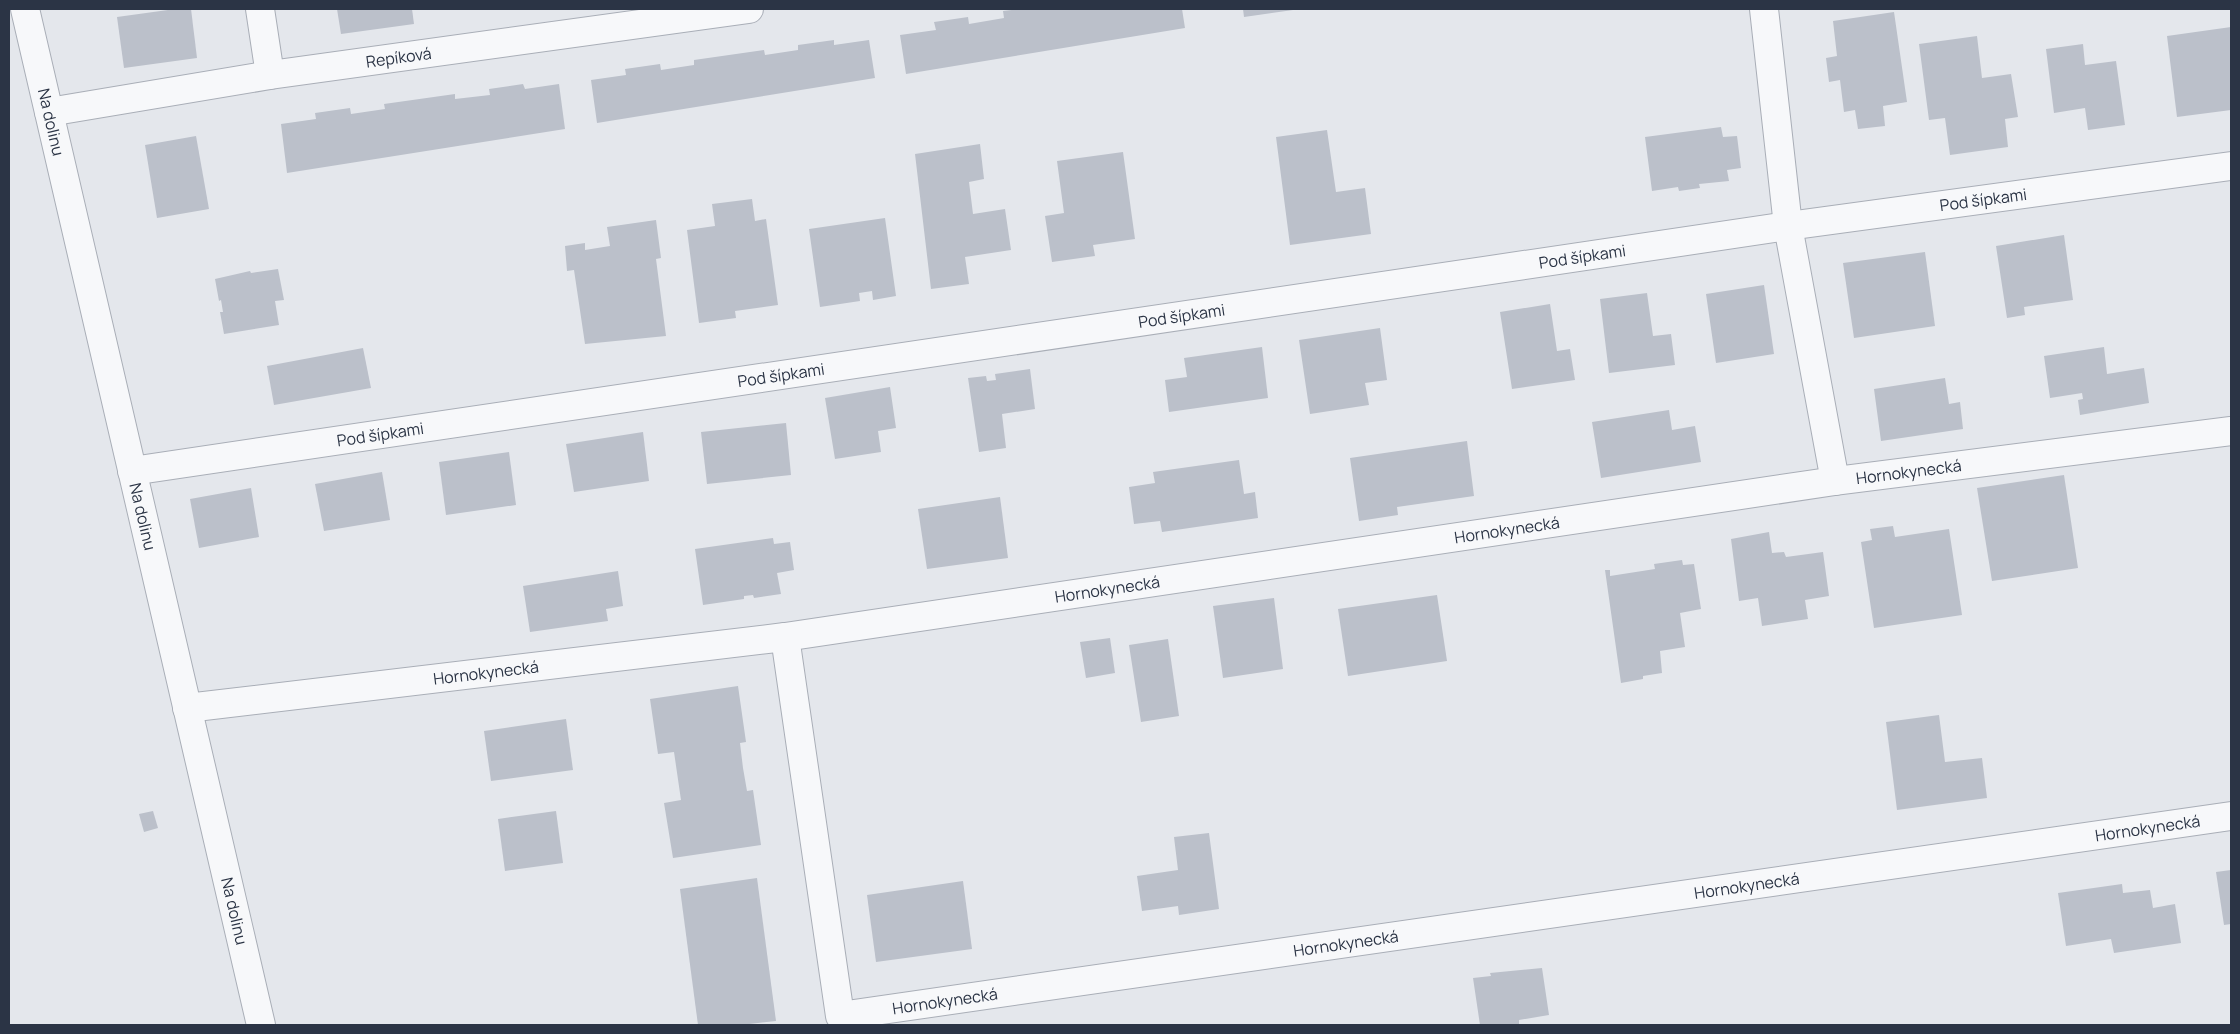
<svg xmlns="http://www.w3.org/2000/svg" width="2240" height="1034" viewBox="0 0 2240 1034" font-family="Manrope,sans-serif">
	<rect width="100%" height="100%" fill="#e4e7ec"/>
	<!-- building -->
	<g fill="#bbc0ca">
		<polygon points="175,9 191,9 197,58 124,68 117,17"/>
		<polygon points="337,9 412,9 414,24 341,34"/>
		<polygon points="1019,9 1182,9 1185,28 906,74 900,35 936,30 934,22 968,17 969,24 1004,18 1003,11"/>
		<polygon points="1243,9 1293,9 1293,10 1244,17"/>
		<polygon points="1894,12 1907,102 1883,106 1885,126 1858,129 1855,110 1844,112 1840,80 1829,82 1826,58 1837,56 1833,21"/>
		<polygon points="2231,27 2231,110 2177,117 2167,36"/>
		<polygon points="1977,36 1982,78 2011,74 2018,117 2005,119 2008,147 1950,155 1945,118 1929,120 1919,44"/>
		<polygon points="834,40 834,45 869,40 875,78 597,123 591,80 626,75 625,69 660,64 661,70 694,65 694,60 764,50 765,55 798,50 798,45"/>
		<polygon points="2083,44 2085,65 2116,61 2125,125 2088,130 2085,108 2054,113 2046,49"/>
		<polygon points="523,84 525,89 559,84 565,129 287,173 281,124 316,119 315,113 350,108 351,114 385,109 384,104 455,94 455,99 490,95 489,89"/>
		<polygon points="1721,127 1723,137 1737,136 1741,168 1727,170 1729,181 1699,184 1700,188 1679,191 1678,187 1652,191 1645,137"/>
		<polygon points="1327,130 1336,192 1365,188 1371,234 1290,245 1276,137"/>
		<polygon points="196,136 209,209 157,218 145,145"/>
		<polygon points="980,144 984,179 969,182 973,214 1005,209 1011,250 965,257 969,284 931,289 915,154"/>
		<polygon points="1123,152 1135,239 1093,245 1095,256 1052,262 1045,216 1064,213 1057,161"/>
		<polygon points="752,199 755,221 766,219 778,305 735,311 736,318 699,323 687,230 715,226 712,204"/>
		<polygon points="885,218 896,296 873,300 872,291 859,293 860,301 820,307 809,229"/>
		<polygon points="656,220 661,258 656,259 666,336 585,344 574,270 567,271 565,246 585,243 585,250 610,246 607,227"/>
		<polygon points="2064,235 2073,300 2024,307 2025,315 2007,318 1996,246"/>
		<polygon points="1925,252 1935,326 1854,338 1843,263"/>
		<polygon points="278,269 284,300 275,301 279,325 224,334 220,312 223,312 221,300 219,301 215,279 250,271 251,273"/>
		<polygon points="1764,285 1774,354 1716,363 1706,294"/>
		<polygon points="1647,293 1653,336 1671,334 1675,365 1609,373 1600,299"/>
		<polygon points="1550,304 1557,351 1570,349 1575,380 1512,389 1500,312"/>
		<polygon points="1380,328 1387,380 1365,383 1369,405 1310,414 1299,340"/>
		<polygon points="1262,347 1268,398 1169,412 1165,380 1187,377 1184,358"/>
		<polygon points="2104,347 2107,374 2144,368 2149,403 2080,415 2078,400 2083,399 2082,393 2050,398 2044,356"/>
		<polygon points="363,348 371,388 274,405 267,366"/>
		<polygon points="1030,369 1035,409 1002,414 1006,448 979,452 968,378 986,376 987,381 996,380 995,374"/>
		<polygon points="1945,378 1949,404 1960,402 1963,429 1881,441 1874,389"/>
		<polygon points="890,387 896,428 878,431 881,452 835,459 825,398"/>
		<polygon points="1669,410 1672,430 1695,426 1701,462 1601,478 1592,422"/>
		<polygon points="786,423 791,475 707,484 701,432"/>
		<polygon points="643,432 649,481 574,492 566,444"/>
		<polygon points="1467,441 1474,496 1397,507 1398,515 1359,521 1350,458"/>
		<polygon points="509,452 516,505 446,515 439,462"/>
		<polygon points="1239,460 1244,494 1255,492 1258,518 1162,532 1160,521 1134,524 1129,487 1155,483 1153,472"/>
		<polygon points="382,472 390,520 324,531 315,484"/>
		<polygon points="2064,475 2078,568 1992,581 1977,488"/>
		<polygon points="251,488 259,537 199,548 190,499"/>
		<polygon points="1000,497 1008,558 927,569 918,509"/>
		<polygon points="1893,526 1895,537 1949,529 1962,615 1874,628 1861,542 1872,540 1870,529"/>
		<polygon points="1769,532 1772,553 1784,552 1786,557 1823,552 1829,596 1805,600 1808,619 1762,626 1758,598 1739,601 1731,539"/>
		<polygon points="773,538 774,544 790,542 794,570 777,573 781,594 754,598 753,595 744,596 744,599 703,605 695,549"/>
		<polygon points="1682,560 1683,565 1694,564 1701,609 1680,613 1685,647 1660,651 1662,673 1643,676 1643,679 1621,683 1605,570 1610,570 1610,576 1655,569 1654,564"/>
		<polygon points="618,571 623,606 606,609 608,621 530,632 523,586"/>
		<polygon points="1437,595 1447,661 1348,676 1338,609"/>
		<polygon points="1274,598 1283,669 1223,678 1213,606"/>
		<polygon points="1110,638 1115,673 1086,678 1080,642"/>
		<polygon points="1168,639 1179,716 1141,722 1129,645"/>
		<polygon points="738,686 746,742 740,743 743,768 747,791 753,790 761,845 673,858 664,803 681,800 674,752 658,754 650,699"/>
		<polygon points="1939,715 1945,762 1982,758 1987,798 1897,810 1886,722"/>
		<polygon points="566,719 573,770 491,781 484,731"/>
		<polygon points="153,811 158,828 144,832 139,814"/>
		<polygon points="556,811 563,863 505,871 498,819"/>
		<polygon points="1209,833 1219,909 1179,915 1178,906 1142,911 1137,876 1178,870 1174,837"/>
		<polygon points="2231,870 2231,924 2224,925 2216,872"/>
		<polygon points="757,878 776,1021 741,1025 698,1025 680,889"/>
		<polygon points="963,881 972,949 876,962 867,895"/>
		<polygon points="2122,884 2123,893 2150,890 2153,908 2175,904 2181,943 2114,953 2111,939 2066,946 2058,893"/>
		<polygon points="1542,968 1549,1015 1519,1020 1519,1025 1480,1025 1473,978 1491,976 1490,973"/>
	</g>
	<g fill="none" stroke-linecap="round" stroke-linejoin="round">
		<defs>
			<g id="street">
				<path id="s1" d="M25 9 261 1025"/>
				<polyline points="260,9 270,75"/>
				<polyline points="1764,9 1788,226 1835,481"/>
				<path id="s2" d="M49 112 270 75 749 9"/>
				<path id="s3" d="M132 471 1788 226 2231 166"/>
				<path id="s4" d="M785 637 840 1016 2231 816"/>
				<path id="s5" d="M187 708 785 637 1835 481 2231 431"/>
			</g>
		</defs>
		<!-- street casing -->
		<use href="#street" stroke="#a9aeb7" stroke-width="30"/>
		<!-- street -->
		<use href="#street" stroke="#f7f8fa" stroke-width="28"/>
	</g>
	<g text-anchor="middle" stroke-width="4.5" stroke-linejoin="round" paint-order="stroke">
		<!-- street labels -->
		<g font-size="16" fill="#2b3445" stroke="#f4f6f9">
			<text dy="6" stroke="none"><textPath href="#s2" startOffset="354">Repíková</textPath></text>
			<text dy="6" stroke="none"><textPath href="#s1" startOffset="116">Na dolinu</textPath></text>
			<text dy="6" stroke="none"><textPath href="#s3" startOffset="1871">Pod šípkami</textPath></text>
			<text dy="6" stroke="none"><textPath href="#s3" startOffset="1466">Pod šípkami</textPath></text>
			<text dy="6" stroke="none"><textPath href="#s3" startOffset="1061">Pod šípkami</textPath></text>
			<text dy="6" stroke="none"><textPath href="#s3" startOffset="656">Pod šípkami</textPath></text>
			<text dy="6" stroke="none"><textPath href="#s3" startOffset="251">Pod šípkami</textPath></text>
			<text dy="6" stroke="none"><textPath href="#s5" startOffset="1738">Hornokynecká</textPath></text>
			<text dy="6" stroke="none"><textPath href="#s1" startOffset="521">Na dolinu</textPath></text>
			<text dy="6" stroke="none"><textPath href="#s5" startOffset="1332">Hornokynecká</textPath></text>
			<text dy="6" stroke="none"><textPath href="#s5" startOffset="928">Hornokynecká</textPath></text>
			<text dy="6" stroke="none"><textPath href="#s5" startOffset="301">Hornokynecká</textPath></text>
			<text dy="6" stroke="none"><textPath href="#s4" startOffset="1704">Hornokynecká</textPath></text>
			<text dy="6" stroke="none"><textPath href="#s4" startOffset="1299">Hornokynecká</textPath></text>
			<text dy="6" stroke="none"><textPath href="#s1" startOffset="926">Na dolinu</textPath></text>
			<text dy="6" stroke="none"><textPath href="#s4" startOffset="894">Hornokynecká</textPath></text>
			<text dy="6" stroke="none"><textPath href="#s4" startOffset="489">Hornokynecká</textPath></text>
		</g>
	</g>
	<!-- border -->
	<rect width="2240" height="1034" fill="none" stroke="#2b3445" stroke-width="20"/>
</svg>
